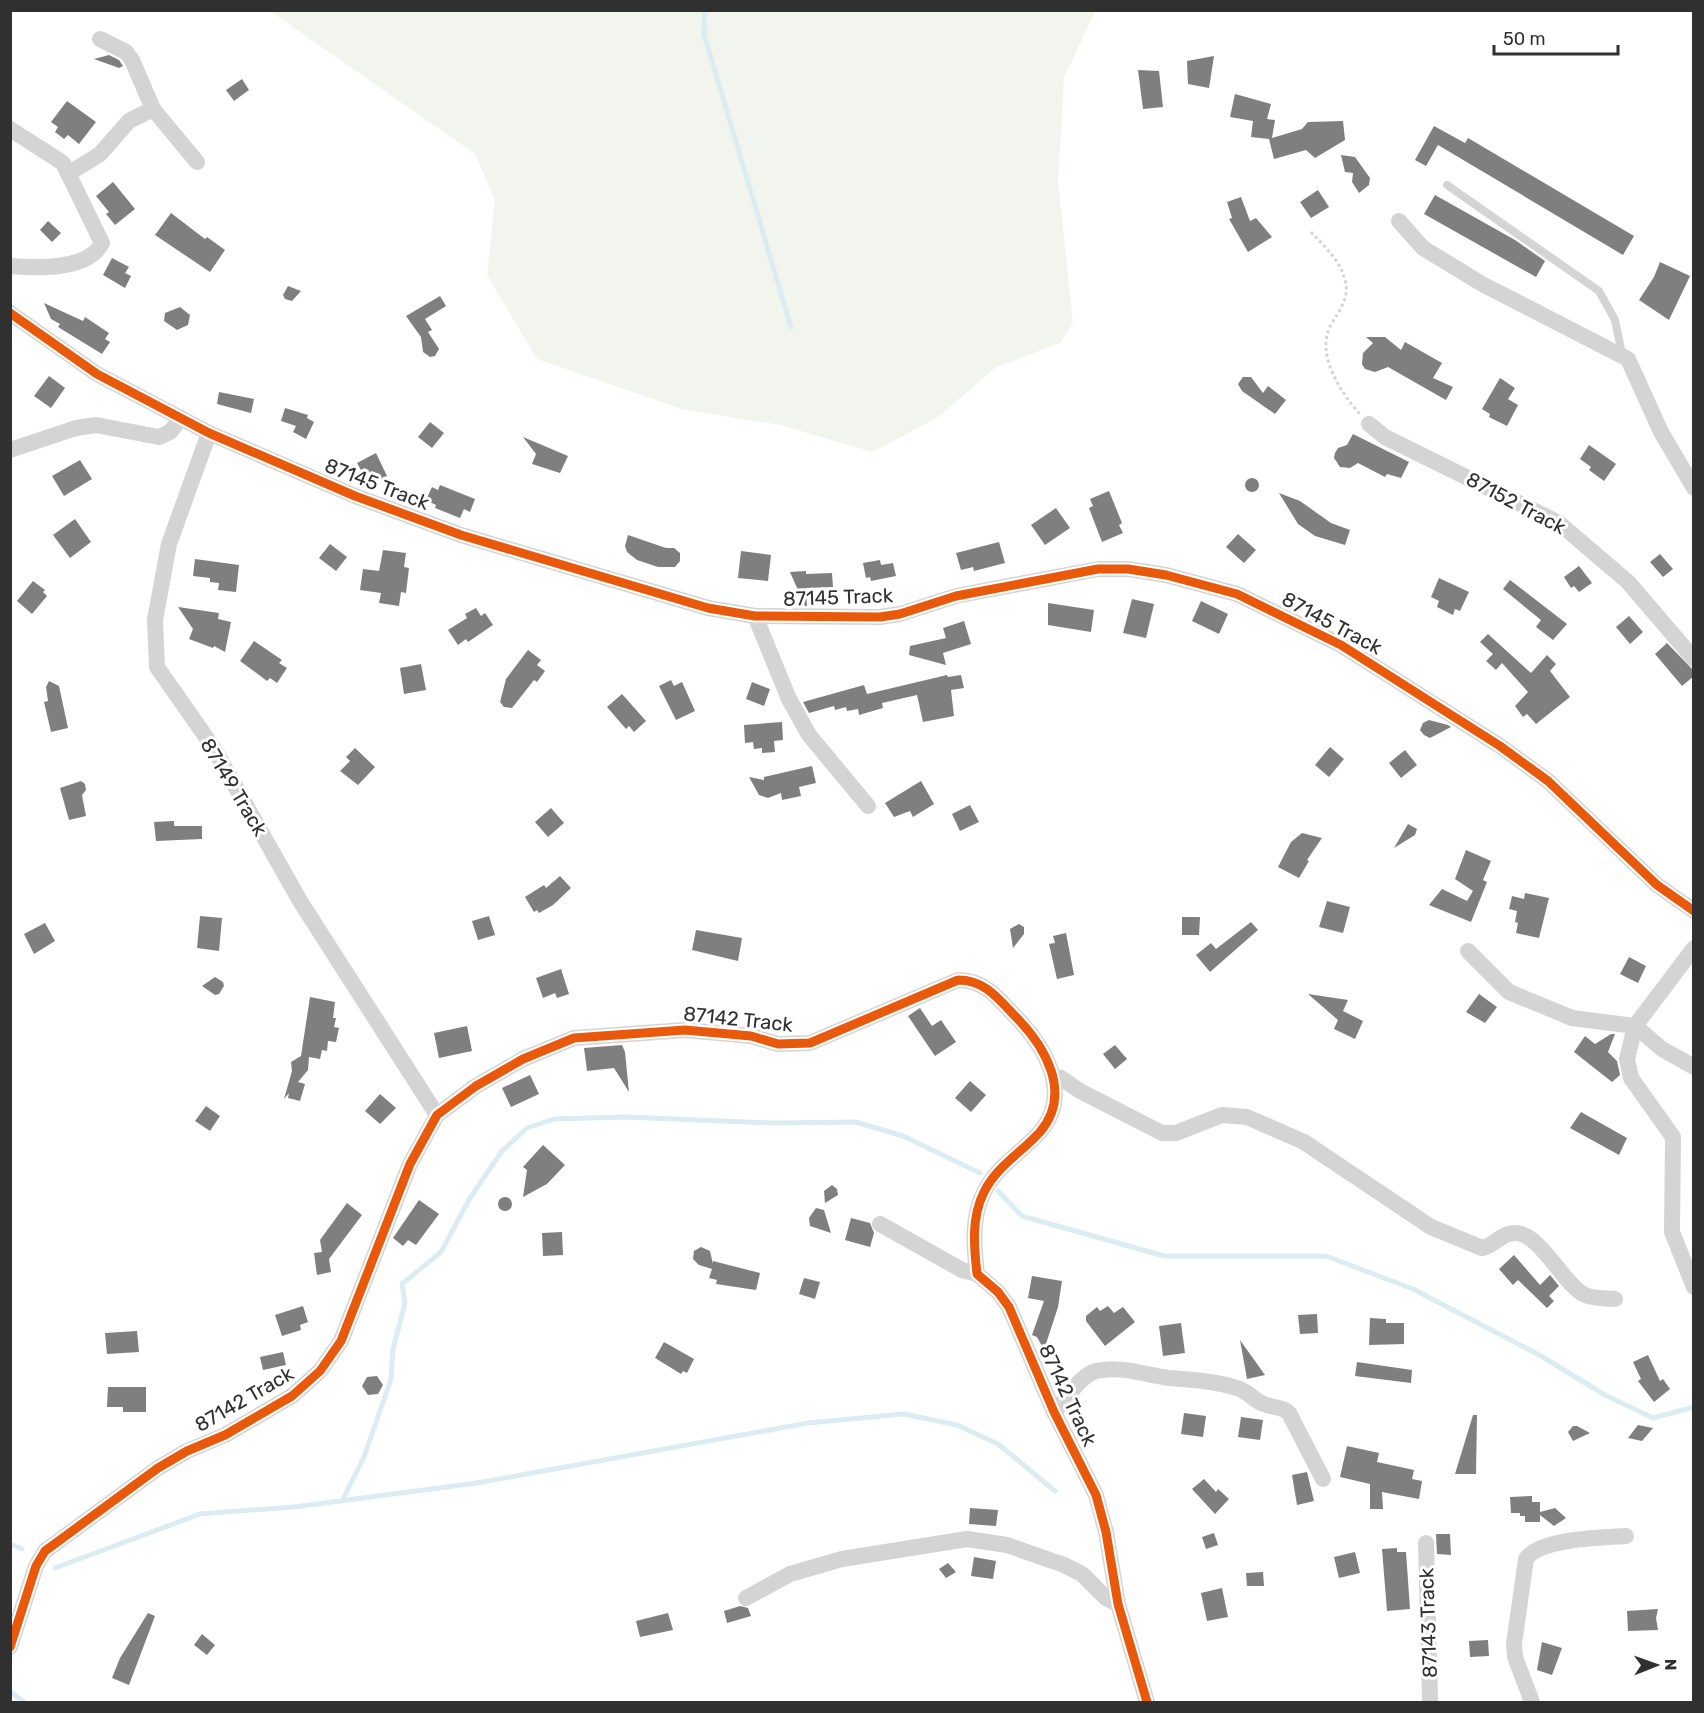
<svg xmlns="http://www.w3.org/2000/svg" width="1704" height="1713" viewBox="0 0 1704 1713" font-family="Rubik,sans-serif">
	<rect width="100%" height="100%" fill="#fff"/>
	<!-- green -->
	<polygon fill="#f2f5ed" points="270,11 1095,11 1064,78 1058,181 1073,323 1060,343 995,368 938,417 873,452 780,425 682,409 537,359 487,275 495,200 475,154"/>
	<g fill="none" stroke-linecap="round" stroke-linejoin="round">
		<!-- stream -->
		<g stroke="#dbedf2" stroke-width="5">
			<polyline points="705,10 704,34 791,327"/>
			<polyline points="998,1191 1022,1216 1164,1256 1326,1256 1413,1289 1541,1356 1605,1395 1653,1418 1694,1407"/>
			<polyline points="342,1501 364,1457 391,1379 393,1349 405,1303 402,1284 441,1252 470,1198 502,1151 527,1128 554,1119 626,1117 773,1123 856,1122 903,1136 980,1173"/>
			<polyline points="10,1544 22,1549"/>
			<polyline points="55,1568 200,1514 294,1507 477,1483 808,1423 904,1414 957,1425 998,1444 1055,1491"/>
			<polyline points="10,1691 24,1702"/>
		</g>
	</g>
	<!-- building -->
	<g fill="#7f7f7f">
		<polygon points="109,55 119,60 123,66 119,68 94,59"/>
		<polygon points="1214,56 1209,88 1188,84 1187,61"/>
		<polygon points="1138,70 1159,71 1163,107 1143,109"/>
		<polygon points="242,79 249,90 234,101 226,90"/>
		<polygon points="1235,94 1271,104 1267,119 1275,120 1272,138 1302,129 1308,122 1343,121 1345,140 1315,158 1306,150 1274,159 1269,139 1251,137 1253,121 1230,117"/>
		<polygon points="67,101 96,122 79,144 68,135 64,139 55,132 58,127 51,122"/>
		<polygon points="1434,126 1465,143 1468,138 1634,236 1623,255 1438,145 1426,166 1415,160"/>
		<polygon points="1341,155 1355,157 1370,178 1369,185 1359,193 1352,182 1353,173 1345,172"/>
		<polygon points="113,182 135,209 115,225 106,214 109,212 96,196"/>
		<polygon points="1318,190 1329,207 1311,218 1300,202"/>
		<polygon points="1435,195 1515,240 1545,261 1536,277 1424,214"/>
		<polygon points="1241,197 1250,221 1256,218 1272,237 1248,252 1229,219 1232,218 1227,202"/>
		<polygon points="171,213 205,239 207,237 225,250 210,272 155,235"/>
		<polygon points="48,221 61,233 52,242 40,230"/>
		<polygon points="112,258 129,267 125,273 131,276 125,288 103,275"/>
		<polygon points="1660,262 1690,276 1669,320 1639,300 1654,277"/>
		<polygon points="288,286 301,291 292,301 285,299 283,295"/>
		<polygon points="440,296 446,306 425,319 432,330 428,332 439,349 435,356 430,357 423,352 421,337 406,316"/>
		<polygon points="44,303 83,321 85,317 109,333 105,339 110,342 102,354 58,327 60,324 51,319"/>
		<polygon points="180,307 190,315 188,325 177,330 164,321 165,313"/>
		<polygon points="1366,337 1385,337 1401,350 1405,342 1442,363 1433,378 1453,387 1446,400 1388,367 1375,372 1365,369 1362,364 1363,353 1373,343"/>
		<polygon points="49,376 65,388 51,408 34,396"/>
		<polygon points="1243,377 1251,377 1263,393 1268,386 1286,400 1275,414 1242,391 1238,384"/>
		<polygon points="1500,378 1515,388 1508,399 1518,405 1507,426 1489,417 1490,414 1482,409"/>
		<polygon points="219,392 254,399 251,413 217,404"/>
		<polygon points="285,408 308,415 307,418 314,422 306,439 293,432 296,426 281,421"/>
		<polygon points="430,422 444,433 432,448 418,437"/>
		<polygon points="1353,434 1409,462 1401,478 1387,474 1385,477 1358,463 1350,468 1340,467 1334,458 1335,453 1338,448 1347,445"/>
		<polygon points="523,437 568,456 560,473 532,464 536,454"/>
		<polygon points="1589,445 1616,464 1604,481 1589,470 1591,467 1580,459"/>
		<polygon points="376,453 387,476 369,485 357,463"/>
		<polygon points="80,460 92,479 64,496 52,476"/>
		<circle cx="1252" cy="485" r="7"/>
		<polygon points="440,485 475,499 470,512 464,509 460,518 435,508 436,505 426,500 432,487 438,490"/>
		<polygon points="1109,491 1122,523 1119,525 1123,533 1102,542 1089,508 1093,506 1090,499"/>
		<polygon points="1279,493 1300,501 1331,523 1350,530 1345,545 1315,536 1298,524"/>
		<polygon points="1056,508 1070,528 1045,545 1031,525"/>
		<polygon points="75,519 91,542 70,558 53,535"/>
		<polygon points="1238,534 1256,550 1244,563 1226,547"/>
		<polygon points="628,535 666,548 674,548 680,553 680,561 675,567 658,567 637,560 627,552 625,546"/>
		<polygon points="999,542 1005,563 974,571 973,567 961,570 956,553"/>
		<polygon points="330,544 347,557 336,571 319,558"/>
		<polygon points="383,550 406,553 404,567 409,568 406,593 401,592 399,606 379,603 381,593 360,590 363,569 379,571"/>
		<polygon points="741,551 771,555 768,581 738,578"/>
		<polygon points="1660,554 1673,569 1663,577 1650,562"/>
		<polygon points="195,559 239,565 236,592 218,590 219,583 210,582 210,578 193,576"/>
		<polygon points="880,560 881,565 893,563 896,576 871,581 870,577 866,578 863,563"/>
		<polygon points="1579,566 1592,583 1579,592 1574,586 1571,588 1564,577"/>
		<polygon points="806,571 806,574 832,573 833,587 806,588 807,606 805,606 790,572"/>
		<polygon points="1439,578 1469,592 1460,611 1455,609 1453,615 1437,607 1439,601 1431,597"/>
		<polygon points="1510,580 1567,624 1553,640 1536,627 1541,620 1503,589"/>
		<polygon points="33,581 45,590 43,592 47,596 32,614 17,601"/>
		<polygon points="1132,599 1154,604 1146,638 1123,633"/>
		<polygon points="1201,601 1228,614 1219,634 1192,621"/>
		<polygon points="1048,603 1094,610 1091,632 1048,625"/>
		<polygon points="178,607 219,613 218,619 231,622 225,652 214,646 213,648 189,639 193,629"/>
		<polygon points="476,608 481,616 485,613 493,625 468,642 466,639 458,645 448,630 467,618 465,614"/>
		<polygon points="1629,616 1643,632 1630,644 1616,627"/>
		<polygon points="964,621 971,644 943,653 946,665 909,655 910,646 946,638 943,628"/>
		<polygon points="1488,634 1531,673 1547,655 1556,664 1550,671 1570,697 1536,724 1527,714 1523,717 1515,706 1528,692 1502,663 1496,670 1486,661 1493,654 1480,642"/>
		<polygon points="254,641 282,660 279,663 287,668 277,683 270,678 267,681 240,661"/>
		<polygon points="1667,643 1694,671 1694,676 1682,686 1655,654"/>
		<polygon points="528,650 541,660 537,665 545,671 537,682 534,680 512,708 504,707 500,702 506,679"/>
		<polygon points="421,664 426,690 404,694 400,668"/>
		<polygon points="947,675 948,677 961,675 964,688 951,690 954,716 923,722 917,695 882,703 883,708 859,715 858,709 847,711 846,707 835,710 834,706 809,713 803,702 864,685 867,694"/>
		<polygon points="671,680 674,686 682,682 695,711 676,720 659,686"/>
		<polygon points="49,681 59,686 68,728 51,732 44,702 48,701 46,687"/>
		<polygon points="752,682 770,689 764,706 746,699"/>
		<polygon points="622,694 646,721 634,732 629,726 626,729 607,707"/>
		<polygon points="1429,720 1448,725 1451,727 1430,738 1424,735 1420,730 1423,723"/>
		<polygon points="782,722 783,740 774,741 775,752 762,753 762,748 754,749 753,742 745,743 744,725"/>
		<polygon points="1330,747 1344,759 1329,777 1315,765"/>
		<polygon points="355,748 375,767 358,785 340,771 350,761 346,757"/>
		<polygon points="1405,750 1417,765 1401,778 1389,763"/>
		<polygon points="812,766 816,783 799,787 801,796 782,800 781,793 768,798 759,795 749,777 764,780 764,777"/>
		<polygon points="81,781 85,784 86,790 82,795 86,816 69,820 60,788"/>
		<polygon points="921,781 934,804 913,817 910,811 894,817 885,803"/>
		<polygon points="970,805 979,822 960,831 952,814"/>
		<polygon points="551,808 564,823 548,837 535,822"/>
		<polygon points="174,821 174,826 202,826 202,839 156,841 154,822"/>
		<polygon points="1408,824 1417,829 1415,835 1394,848"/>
		<polygon points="1302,833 1322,838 1307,860 1309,861 1299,878 1278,867 1291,842"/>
		<polygon points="1466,850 1491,861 1483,880 1487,882 1471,922 1429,905 1442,889 1467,901 1473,891 1455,879"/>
		<polygon points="560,876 571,888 553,905 539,913 537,910 534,912 525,897 544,885 546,888"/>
		<polygon points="1525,893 1549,898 1539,938 1516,933 1518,923 1515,922 1517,911 1509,909 1512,896 1524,899"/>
		<polygon points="1327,901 1350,907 1343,933 1319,927"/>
		<polygon points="200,916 222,918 219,951 197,948"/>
		<polygon points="489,916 495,935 478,940 472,921"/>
		<polygon points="1182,917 1200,917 1199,935 1182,935"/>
		<polygon points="1251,922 1258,930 1210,972 1196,955 1211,943 1216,949"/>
		<polygon points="45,923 55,941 34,954 24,934"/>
		<polygon points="1019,924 1024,927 1024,934 1013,948 1010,929"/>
		<polygon points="696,930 742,938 738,961 692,950"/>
		<polygon points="1066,933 1074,975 1057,979 1049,944 1055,943 1053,936"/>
		<polygon points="1629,957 1646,966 1638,983 1620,974"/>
		<polygon points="561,969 569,994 557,998 555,993 543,998 536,978"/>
		<polygon points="215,977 223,982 224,986 219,994 215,995 202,986"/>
		<polygon points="1308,994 1348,1000 1343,1011 1363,1021 1355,1039 1334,1029 1338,1020"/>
		<polygon points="1479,994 1497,1007 1485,1023 1466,1012"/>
		<polygon points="310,997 335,1002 333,1018 336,1018 334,1027 339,1028 336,1042 328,1041 327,1051 322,1050 320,1059 309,1057 308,1070 298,1082 305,1084 300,1101 288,1098 289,1093 284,1099 292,1071 291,1062 301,1056"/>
		<polygon points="920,1008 932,1026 941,1020 956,1042 935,1056 908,1016"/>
		<polygon points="467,1026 472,1051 439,1058 434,1033"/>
		<polygon points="1611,1034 1615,1034 1608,1052 1617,1061 1620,1075 1612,1082 1574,1052 1585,1036 1595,1044"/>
		<polygon points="622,1045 625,1052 629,1092 614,1068 587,1071 584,1048"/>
		<polygon points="1115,1045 1127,1059 1115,1069 1103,1054"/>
		<polygon points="530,1075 539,1094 511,1107 502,1088"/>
		<polygon points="970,1081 986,1095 971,1112 955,1098"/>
		<polygon points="380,1094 396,1108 380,1124 365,1111"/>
		<polygon points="206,1106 220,1116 210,1131 195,1121"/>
		<polygon points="1581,1112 1627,1138 1619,1155 1570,1128"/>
		<polygon points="543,1145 565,1165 547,1184 523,1197 527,1170 523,1167"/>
		<polygon points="832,1185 837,1189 838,1195 825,1203 824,1191"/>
		<circle cx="505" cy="1204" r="7"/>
		<polygon points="419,1200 439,1214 416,1245 408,1240 403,1246 393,1238"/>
		<polygon points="347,1203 362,1215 329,1259 331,1272 317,1275 314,1253 322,1252 320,1240"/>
		<polygon points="816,1208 824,1210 831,1233 810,1226 809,1218"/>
		<polygon points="851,1218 870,1223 874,1233 870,1247 845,1240"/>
		<polygon points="562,1232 563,1255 543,1256 542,1233"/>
		<polygon points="701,1247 710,1251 713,1264 713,1261 760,1273 756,1290 716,1284 717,1280 709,1278 712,1269 699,1265 693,1259 694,1251"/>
		<polygon points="1514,1255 1540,1285 1550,1275 1559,1286 1549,1296 1554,1301 1547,1308 1518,1280 1513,1285 1499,1269"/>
		<polygon points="1032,1276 1062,1281 1058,1307 1044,1350 1037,1337 1032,1335 1044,1301 1028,1298"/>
		<polygon points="804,1278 820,1282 815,1299 799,1294"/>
		<polygon points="303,1306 308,1322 300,1325 301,1330 282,1336 275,1315"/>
		<polygon points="1108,1306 1114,1313 1123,1307 1135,1322 1105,1346 1086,1321 1086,1316 1097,1307 1100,1311"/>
		<polygon points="1317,1314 1318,1333 1300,1334 1298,1315"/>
		<polygon points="1370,1318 1386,1319 1386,1323 1404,1323 1404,1344 1369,1345"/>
		<polygon points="1181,1323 1185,1353 1163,1356 1159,1326"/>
		<polygon points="137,1331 139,1352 107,1354 105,1333"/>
		<polygon points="1240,1340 1265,1375 1247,1379"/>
		<polygon points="664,1342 694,1359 687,1373 683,1371 681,1374 655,1358"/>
		<polygon points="283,1352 286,1365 263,1370 260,1357"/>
		<polygon points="1648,1355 1660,1381 1663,1379 1670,1389 1654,1402 1638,1381 1641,1379 1633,1362"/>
		<polygon points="1357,1362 1412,1370 1411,1383 1355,1376"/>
		<polygon points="377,1376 383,1385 378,1394 368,1395 362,1386 367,1377"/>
		<polygon points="108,1387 146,1387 146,1412 123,1412 123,1407 107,1407"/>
		<polygon points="1184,1413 1206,1416 1203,1437 1181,1434"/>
		<polygon points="1473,1415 1477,1415 1476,1474 1455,1474"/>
		<polygon points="1241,1417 1263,1420 1260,1440 1238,1437"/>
		<polygon points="1638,1425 1653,1428 1642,1441 1628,1438"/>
		<polygon points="1573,1426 1577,1426 1590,1433 1573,1441 1568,1432"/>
		<polygon points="1347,1446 1379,1453 1377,1462 1414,1470 1412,1479 1422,1481 1419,1499 1382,1492 1383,1509 1370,1509 1370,1484 1340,1477"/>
		<polygon points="1307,1472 1314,1501 1297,1505 1292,1475"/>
		<polygon points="1204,1479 1216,1492 1218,1489 1229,1499 1215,1514 1192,1489"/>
		<polygon points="1532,1496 1532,1502 1540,1502 1540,1512 1555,1508 1566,1518 1554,1526 1540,1515 1540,1522 1525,1522 1525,1516 1520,1516 1520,1513 1511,1513 1510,1497"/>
		<polygon points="970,1508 998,1510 996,1526 969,1524"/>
		<polygon points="1214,1533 1218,1545 1206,1549 1202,1537"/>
		<polygon points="1436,1534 1450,1534 1451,1555 1437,1554"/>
		<polygon points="1397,1548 1397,1552 1406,1552 1410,1609 1387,1611 1382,1549"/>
		<polygon points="1355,1552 1360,1573 1339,1578 1334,1557"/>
		<polygon points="974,1557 996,1561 993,1579 971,1576"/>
		<polygon points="948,1563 956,1572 946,1578 939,1569"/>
		<polygon points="1263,1572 1264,1586 1247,1586 1246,1573"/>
		<polygon points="1222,1588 1228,1617 1207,1621 1201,1593"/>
		<polygon points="740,1606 748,1608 751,1616 727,1623 724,1611"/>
		<polygon points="1658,1609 1656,1618 1658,1630 1628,1631 1627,1611"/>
		<polygon points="148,1613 155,1616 129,1685 112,1678 120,1658"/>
		<polygon points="668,1613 673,1630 640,1637 636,1621"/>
		<polygon points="202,1634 215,1645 207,1655 194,1645"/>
		<polygon points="1488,1640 1489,1656 1470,1657 1469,1641"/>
		<polygon points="1542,1642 1562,1648 1552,1675 1537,1670"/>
	</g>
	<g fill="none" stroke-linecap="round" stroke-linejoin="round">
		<!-- path -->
		<path stroke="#d4d4d4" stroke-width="3" stroke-dasharray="3 3" stroke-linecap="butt" d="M1311 232C1325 247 1343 263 1346 285 1348 300 1339 311 1332 323 1314 352 1340 392 1360 414"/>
		<!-- service -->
		<polyline stroke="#d4d4d4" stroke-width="8" points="1447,185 1599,291 1615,320 1622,354"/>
		<!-- minor -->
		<g stroke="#d4d4d4" stroke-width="16">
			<polyline points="153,109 197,162"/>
			<path d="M10 129 63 163 102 243C88 271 36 268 10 266"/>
			<polyline points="68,174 100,154 129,121 153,109 132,60 126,52 100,39"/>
			<polyline points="1399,221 1423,248 1482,284 1628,359 1661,432 1694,488"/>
			<polyline points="10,313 97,374 209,433 355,496 461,535 708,608 755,616 880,617 900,614 956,596 1098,569 1128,569 1166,575 1237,594 1341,645 1500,746 1548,781 1657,885 1694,911"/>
			<polyline points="1369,424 1385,437 1559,523 1628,582 1694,659"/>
			<polyline points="209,433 169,544 155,620 157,667 213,747 300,901 437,1115"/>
			<polyline points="10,450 76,428 96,425 159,437 170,432 181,418"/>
			<polyline points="755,616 789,699 809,735 868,806"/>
			<polyline points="1694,948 1635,1026 1627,1059 1631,1078 1673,1137 1672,1232 1694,1287"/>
			<polyline points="1468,951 1509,992 1572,1018 1635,1026 1662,1049 1694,1067"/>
			<path d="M1054 1077 1061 1078 1080 1091 1162 1133H1176L1222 1115 1247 1117 1304 1142 1431 1227 1482 1248C1494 1246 1501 1233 1515 1233 1540 1233 1562 1282 1583 1294 1591 1299 1606 1298 1615 1299"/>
			<polyline points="880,1224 962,1270 977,1274"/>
			<path d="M1054 1412C1066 1400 1079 1376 1096 1371 1120 1365 1145 1375 1169 1378 1192 1380 1215 1381 1237 1388 1248 1391 1254 1401 1264 1404 1273 1408 1282 1406 1289 1413L1323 1479"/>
			<polyline points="1426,1543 1430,1702"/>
			<polyline points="746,1598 790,1574 842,1559 967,1539 1007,1545 1064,1565 1082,1574 1106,1598 1118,1604"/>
			<path d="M10 1647 36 1566 45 1551 158 1468 187 1451 225 1435 292 1396 320 1371 341 1341 410 1164 437 1115 476 1086 523 1059 574 1038 685 1030 751 1036 778 1044 810 1043 958 980C984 980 997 997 1014 1015 1045 1046 1073 1093 1040 1132 1021 1153 997 1166 984 1192 971 1218 974 1247 977 1274L998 1292 1009 1307 1054 1412 1096 1495 1106 1532 1118 1604 1147 1702"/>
			<path d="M1532 1702 1515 1657 1514 1644 1526 1559C1540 1538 1602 1538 1626 1536"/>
		</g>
		<defs>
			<g id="cycleway">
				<polyline points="10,313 97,374 209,433 355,496 461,535 708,608 755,616 880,617 900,614 956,596 1098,569 1128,569 1166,575 1237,594 1341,645 1500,746 1548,781 1657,885 1694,911"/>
				<path d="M10 1647 36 1566 45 1551 158 1468 187 1451 225 1435 292 1396 320 1371 341 1341 410 1164 437 1115 476 1086 523 1059 574 1038 685 1030 751 1036 778 1044 810 1043 958 980C984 980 997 997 1014 1015 1045 1046 1073 1093 1040 1132 1021 1153 997 1166 984 1192 971 1218 974 1247 977 1274L998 1292 1009 1307 1054 1412 1096 1495 1106 1532 1118 1604 1147 1702"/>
			</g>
		</defs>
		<!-- cycleway casing -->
		<use href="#cycleway" stroke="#fff" stroke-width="13"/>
		<!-- cycleway -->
		<use href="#cycleway" stroke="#e8590c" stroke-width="9"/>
	</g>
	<g text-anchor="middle" stroke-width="6" stroke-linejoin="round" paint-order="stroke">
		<!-- street labels -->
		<g font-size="20" fill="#303030" stroke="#fff">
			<text transform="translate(377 484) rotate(21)" y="7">87145 Track</text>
			<text transform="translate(1516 503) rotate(28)" y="7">87152 Track</text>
			<text transform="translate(838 597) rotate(-2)" y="7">87145 Track</text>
			<text transform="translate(1332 623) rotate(28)" y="7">87145 Track</text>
			<text transform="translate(234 787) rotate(59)" y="7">87149 Track</text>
			<text transform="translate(738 1019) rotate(6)" y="7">87142 Track</text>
			<text transform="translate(1068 1395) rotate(65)" y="7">87142 Track</text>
			<text transform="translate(244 1399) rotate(-30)" y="7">87142 Track</text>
			<text transform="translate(1428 1623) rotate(-92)" y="7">87143 Track</text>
		</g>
	</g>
	<!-- border -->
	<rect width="1704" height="1713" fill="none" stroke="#303030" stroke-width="24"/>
	<!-- north arrow -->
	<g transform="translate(1656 1665) rotate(89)" stroke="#ffffff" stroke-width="4.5" paint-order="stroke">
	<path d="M0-4.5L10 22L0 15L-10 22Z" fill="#303030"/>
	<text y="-9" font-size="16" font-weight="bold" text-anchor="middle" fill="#303030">N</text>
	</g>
	<!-- scale -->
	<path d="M1494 45v9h124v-9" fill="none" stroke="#303030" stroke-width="3"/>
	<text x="1503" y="45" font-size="18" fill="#303030" stroke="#ffffff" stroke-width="4.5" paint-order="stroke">50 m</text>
</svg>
